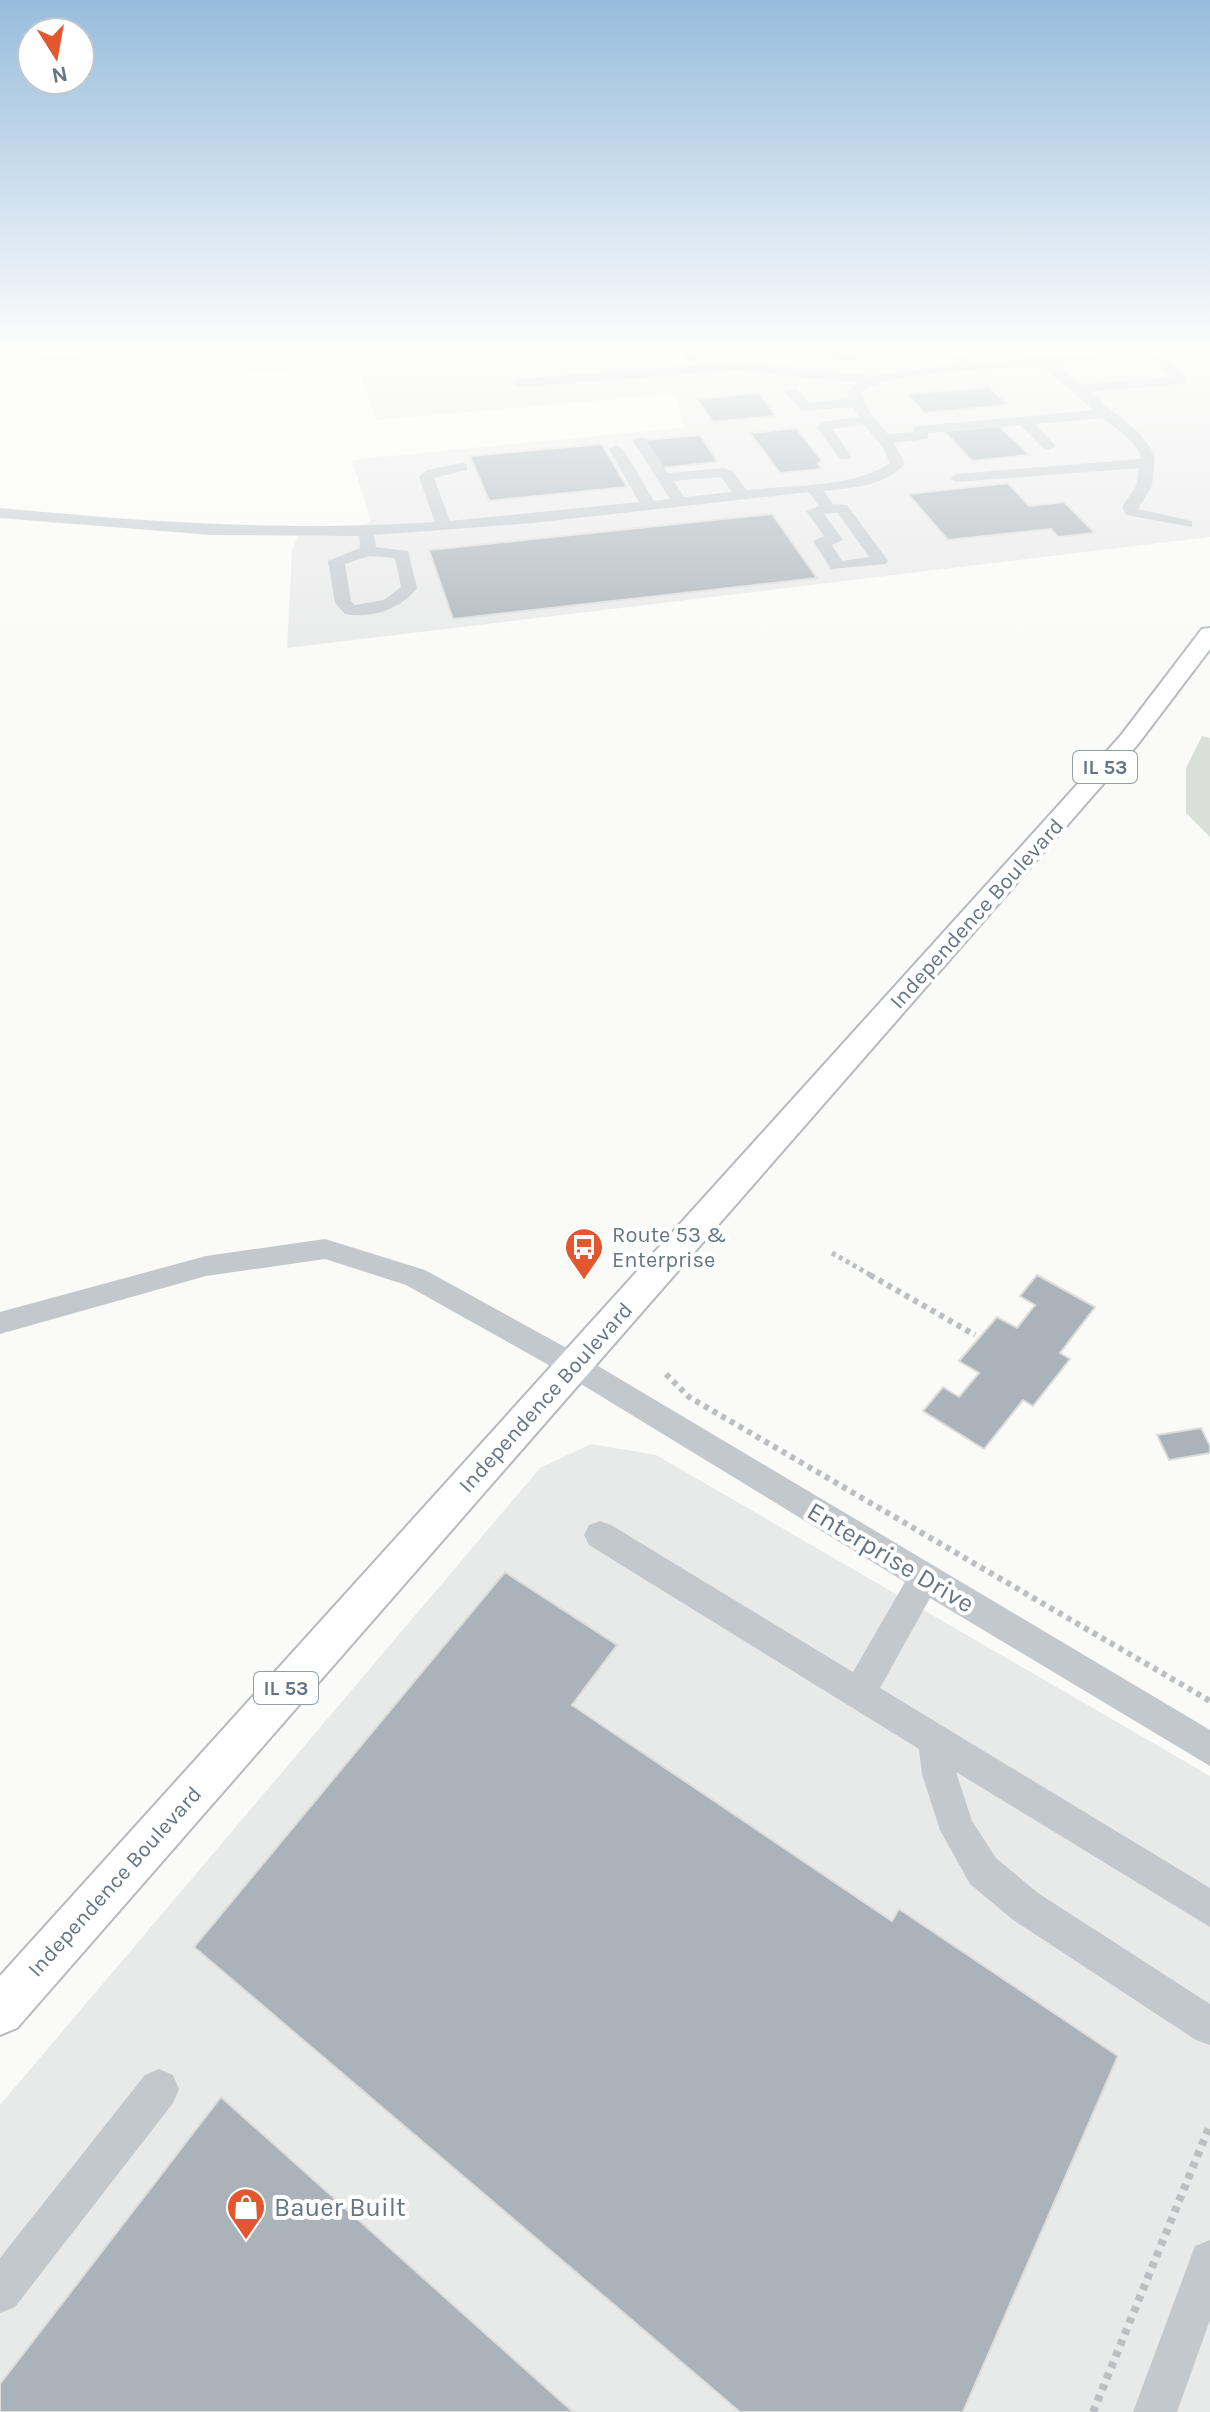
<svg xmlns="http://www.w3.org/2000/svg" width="1210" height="2412" viewBox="0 0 1210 2412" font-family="Karla,sans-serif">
	<rect width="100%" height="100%" fill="#fafaf8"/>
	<!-- built -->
	<g fill="#e8e9e9">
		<polygon points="60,345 1210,345 1210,537 287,648 292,552 301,526 360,526 371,521 352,460 685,427 675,394 376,420 357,365 261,372"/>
		<polygon points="591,1444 656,1455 1210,1776 1210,2412 0,2412 0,2105 540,1468"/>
	</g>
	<!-- green -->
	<polygon fill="#dadfd7" points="1202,736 1210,738 1210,837 1186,813 1186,768"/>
	<!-- building -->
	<g fill="#aab3b9" stroke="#dcdcda" stroke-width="2">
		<polygon points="738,345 746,356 687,361 680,348"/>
		<polygon points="823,345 900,345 897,345 907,356 836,362"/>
		<polygon points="989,387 1008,405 924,413 907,394"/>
		<polygon points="759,393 776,416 713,422 697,399"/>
		<polygon points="999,426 1029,455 972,461 944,431"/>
		<polygon points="796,428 822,461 818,463 822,469 780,473 750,433"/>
		<polygon points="700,435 718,462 661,468 644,440"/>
		<polygon points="602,444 627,487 489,501 470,456"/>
		<polygon points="1008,483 1029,506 1064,502 1095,533 1058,537 1051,529 948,540 908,494"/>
		<polygon points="772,514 817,578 453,619 429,550"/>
		<polygon points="1037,1275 1095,1307 1060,1353 1070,1359 1033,1406 1023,1400 984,1449 923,1411 943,1387 959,1397 979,1373 959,1361 997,1317 1017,1328 1035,1305 1020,1296"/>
		<polygon points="1201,1428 1210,1446 1210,1453 1169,1460 1157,1435"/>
		<polygon points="505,1572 617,1645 572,1705 892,1921 899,1909 1118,2056 963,2412 740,2412 194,1947"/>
		<polygon points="221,2097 573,2412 0,2412 0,2384"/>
	</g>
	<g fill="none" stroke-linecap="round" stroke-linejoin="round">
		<defs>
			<polygon id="major" points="1210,628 1210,649 1138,744 17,2028 0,2035 0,1976 1065,798 1122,734 1202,629"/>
		</defs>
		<!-- major casing -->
		<use href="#major" stroke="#b5babe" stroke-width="4"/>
		<!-- path-far2 -->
		<polyline stroke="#bbbfc2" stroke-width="5" stroke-dasharray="4 4" stroke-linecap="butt" points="832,1253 874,1277"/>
		<!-- path-far1 -->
		<g stroke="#bbbfc2" stroke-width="6" stroke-dasharray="5 5" stroke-linecap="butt">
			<polyline points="870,1275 975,1335"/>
			<polyline points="666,1374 689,1397 1210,1701"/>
		</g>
		<!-- path -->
		<polyline stroke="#bbbfc2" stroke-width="8" stroke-dasharray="6 6" stroke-linecap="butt" points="1093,2412 1210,2125"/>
		<!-- minor -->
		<g fill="#c3c8cc" fill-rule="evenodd">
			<path d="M14 345H27L33 352C126 355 219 344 312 345L306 349 61 361 24 359Z"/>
			<path d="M940 345H953L971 364 1179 345H1210V350L1162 354 1185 377V383L1090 392 1139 433 1155 454 1152 486 1138 509 1192 521V527L1126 515 1122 507 1136 486 1139 468 957 482 950 478 957 474 1140 459 1141 454 1129 439 1103 418 1035 424 1056 446 1049 450 1044 449 1020 425 928 433V439L894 443 905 464C884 486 853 488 824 491L833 504 847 505 888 561 886 564 831 569 813 541 824 536 806 511 819 506 809 492 533 523 374 535 376 547 408 551 417 588C401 609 371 619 345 614L335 603 328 561 360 548 359 536 211 535 0 518V508C146 522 289 532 435 522L419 477 427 470 462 463 467 464V470L434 478 450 521 639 502 609 449 616 445 623 449 654 501 670 499 633 441 640 437 645 438 668 473 724 468 734 472 746 490C790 485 854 488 890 463L882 446 864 425 832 429 852 456 850 459H840L817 428 821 422 859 417 853 407 806 411 801 410 784 391 796 388 809 403 849 399 847 391 857 383 738 370 519 387 512 383 519 379 738 362 871 376 958 365ZM1149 355 1170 377 1081 385 1056 364ZM1041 365 1094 410 919 426 914 427V432L888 434 868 410 861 392C897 369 995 370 1041 365ZM721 477 732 492 684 497 674 481ZM838 513 869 557 842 561 832 545 843 540 824 514ZM369 556 395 558 401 587 384 600 355 605 351 601 345 564Z"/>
			<polygon points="325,1239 425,1270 583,1357 1210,1730 1210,1766 930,1598 880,1688 1210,1888 1210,1927 956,1772 972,1821 996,1858 1038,1893 1210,2004 1210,2045 1196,2040 1012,1919 970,1884 940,1830 922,1774 919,1749 589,1545 584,1535 589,1525 600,1521 611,1525 853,1672 905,1582 563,1373 406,1285 325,1259 206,1276 0,1334 0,1312 206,1256"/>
			<polygon points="159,2069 173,2075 179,2089 173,2103 15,2307 0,2313 0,2258 145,2075"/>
			<polygon points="1210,2240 1210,2320 1177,2412 1133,2412 1195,2246"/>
		</g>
		<!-- major -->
		<use href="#major" fill="#fff" fill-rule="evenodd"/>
	</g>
	<!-- sky -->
	<linearGradient id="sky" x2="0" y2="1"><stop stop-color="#96bcdc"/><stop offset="0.51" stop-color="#fdfdfc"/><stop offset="1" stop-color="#fdfdfc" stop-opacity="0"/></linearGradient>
	<rect width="1210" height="683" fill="url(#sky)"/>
	<!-- icons -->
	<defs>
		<symbol id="bus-pin" viewBox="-11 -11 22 30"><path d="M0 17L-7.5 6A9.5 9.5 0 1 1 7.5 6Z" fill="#e4572e" stroke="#fff"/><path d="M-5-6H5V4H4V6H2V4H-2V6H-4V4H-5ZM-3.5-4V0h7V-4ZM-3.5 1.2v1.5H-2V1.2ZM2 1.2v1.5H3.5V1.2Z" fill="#fff"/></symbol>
		<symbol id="shop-pin" viewBox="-11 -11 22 30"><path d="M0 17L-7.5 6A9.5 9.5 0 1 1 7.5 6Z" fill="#e4572e" stroke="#fff"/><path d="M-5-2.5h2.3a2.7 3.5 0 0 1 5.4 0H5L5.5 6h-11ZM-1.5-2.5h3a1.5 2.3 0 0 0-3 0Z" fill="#fff"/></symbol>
	</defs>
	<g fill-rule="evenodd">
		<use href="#bus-pin" x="562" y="1225" width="44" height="60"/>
		<use href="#shop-pin" x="224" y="2185" width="44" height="60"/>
	</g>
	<g text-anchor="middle" stroke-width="8" stroke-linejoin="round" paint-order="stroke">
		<!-- shield labels -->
		<g fill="#fff" stroke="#939fa8" stroke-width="2">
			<rect x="1073" y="751" width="64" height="32" rx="6"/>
			<rect x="254" y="1672" width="64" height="32" rx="6"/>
		</g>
		<g font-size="20" font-weight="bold" fill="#657683">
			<text x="1105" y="774">IL 53</text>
			<text x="286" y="1695">IL 53</text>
		</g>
		<!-- street labels -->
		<g font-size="22" fill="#657683" stroke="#fff">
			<text transform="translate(976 913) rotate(-48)" y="8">Independence Boulevard</text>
			<text transform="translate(545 1397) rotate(-48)" y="8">Independence Boulevard</text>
			<text transform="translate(114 1881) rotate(-48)" y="8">Independence Boulevard</text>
		</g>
		<!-- poi labels -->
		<g font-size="22" fill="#657683" stroke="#fff" text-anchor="start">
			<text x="612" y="1242">Route 53 &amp;<tspan x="612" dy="25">Enterprise</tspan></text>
		</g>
		<!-- near-street labels -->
		<g font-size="26" fill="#657683" stroke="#fff">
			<text transform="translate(891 1557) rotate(31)" y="9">Enterprise Drive</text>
		</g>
		<!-- near-poi labels -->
		<g font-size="26" fill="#657683" stroke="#fff" text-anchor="start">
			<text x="274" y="2216">Bauer Built</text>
		</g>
	</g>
	<!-- north arrow -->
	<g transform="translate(56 56) rotate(169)"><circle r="38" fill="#ffffff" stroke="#c1c8cd" stroke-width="2"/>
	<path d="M0-6L14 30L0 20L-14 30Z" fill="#e4572e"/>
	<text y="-12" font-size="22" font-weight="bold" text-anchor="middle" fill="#657683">N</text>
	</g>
</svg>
